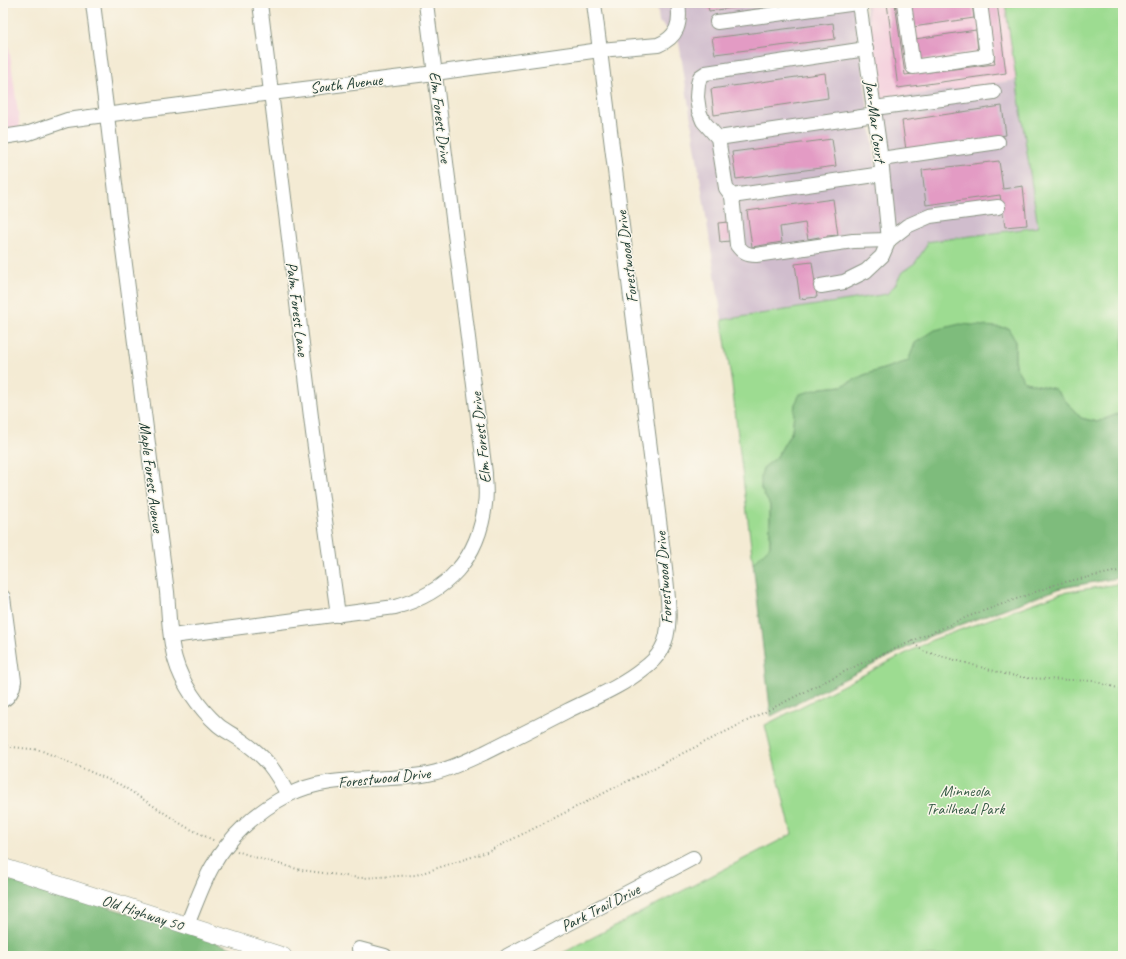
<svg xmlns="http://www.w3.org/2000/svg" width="1126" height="959" viewBox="0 0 1126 959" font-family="Caveat,sans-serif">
	<rect width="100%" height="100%" fill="#fbf7ec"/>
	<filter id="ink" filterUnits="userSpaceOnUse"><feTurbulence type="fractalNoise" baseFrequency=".025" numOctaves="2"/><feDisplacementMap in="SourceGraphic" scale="8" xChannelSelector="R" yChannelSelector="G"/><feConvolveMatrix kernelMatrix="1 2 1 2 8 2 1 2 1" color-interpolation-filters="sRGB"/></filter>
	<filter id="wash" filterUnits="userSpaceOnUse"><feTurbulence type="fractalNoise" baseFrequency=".012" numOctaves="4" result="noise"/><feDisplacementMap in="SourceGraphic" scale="16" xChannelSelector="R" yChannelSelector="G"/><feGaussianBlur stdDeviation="0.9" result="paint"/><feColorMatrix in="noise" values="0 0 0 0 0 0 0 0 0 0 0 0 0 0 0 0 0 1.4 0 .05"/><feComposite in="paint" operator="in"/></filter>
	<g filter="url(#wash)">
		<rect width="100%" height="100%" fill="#f4ebd4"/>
		<!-- built -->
		<g fill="#f4cfdd">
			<polygon points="3,3 20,128 3,130"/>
			<polygon points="867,3 1005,3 1017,80 881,100"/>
		</g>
		<!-- industrial -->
		<g fill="#d0bdcd">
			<polygon points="657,3 672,3 673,20 669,30 659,22"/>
			<polygon points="684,3 854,3 875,159 885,247 896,246 865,3 867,3 881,100 1017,80 1038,228 927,242 927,245 915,263 902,272 895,285 887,294 722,320 679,42 677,40 683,29 684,29 686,19 685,18"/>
		</g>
		<!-- green -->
		<g fill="#9ddc91" stroke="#5e8c62">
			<polygon points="1005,3 1123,3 1123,412 1097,422 1081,418 1055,389 1025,382 1015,366 1015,340 915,343 909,361 864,375 842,386 822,388 795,404 792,431 776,458 763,468 761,489 770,505 770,546 753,563 732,385 722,320 887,294 895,285 902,272 915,263 927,245 926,242 1038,227"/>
			<polygon points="1123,583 1123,956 557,956 792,834 765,725 932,640 1062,593"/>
		</g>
		<!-- forest -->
		<g fill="#7ebc7b" stroke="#4e7c58">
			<polygon points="960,324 1008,328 1015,340 1015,366 1025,382 1055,389 1081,418 1097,422 1123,412 1123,577 1061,588 930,636 771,716 753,563 770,546 770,505 761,489 761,475 763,468 776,458 792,431 795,404 800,394 822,388 842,386 864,375 908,361 915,343 935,330"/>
			<polygon points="3,879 70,895 190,933 254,956 3,956"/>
		</g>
		<g id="blocks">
			<!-- building -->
			<g fill="#e39bc4">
				<polygon points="707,3 762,3 762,4 709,11"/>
				<polygon points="887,3 895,3 905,75 995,64 987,3 997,3 1006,73 898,88"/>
				<polygon points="934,3 972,3 974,18 913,27 910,6"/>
				<polygon points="833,23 835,39 715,54 712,38"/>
				<polygon points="976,30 978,51 917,60 915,39"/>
				<polygon points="825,73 828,98 714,115 711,89"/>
				<polygon points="1002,106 1006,135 906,150 902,121"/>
				<polygon points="832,139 836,166 736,179 732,152"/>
				<polygon points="999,161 1003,189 1023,186 1027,225 1005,227 1000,195 926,205 922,170"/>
				<polygon points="833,199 838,235 827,236 827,240 819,242 819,237 808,239 805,223 780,227 782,242 752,247 747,211"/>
				<polygon points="728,222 730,241 720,242 718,223"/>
				<polygon points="812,262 817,297 800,299 795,264"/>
			</g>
		</g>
	</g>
	<g filter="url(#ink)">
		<use href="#blocks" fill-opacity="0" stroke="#8a9484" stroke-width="1"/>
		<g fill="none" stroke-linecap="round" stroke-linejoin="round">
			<defs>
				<g id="minor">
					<path d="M93 3 107 115 119 218 167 592C169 614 169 638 175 659 182 684 199 708 218 725 225 731 234 735 241 740 266 757 275 770 288 795"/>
					<polyline points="260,3 313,433 338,615"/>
					<polyline points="859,3 881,159 889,240"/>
					<polyline points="904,3 913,67 987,56 980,3"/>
					<polyline points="717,22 857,3"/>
					<polyline points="866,49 706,73 700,77 698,84 697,97 699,111 703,121 718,138 726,188 732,196 882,174"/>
					<polyline points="874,108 994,92"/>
					<path d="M3 137 29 133 67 120 271 93 435 73 600 50 658 45C678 37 681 23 678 3"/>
					<polyline points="718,138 875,115"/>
					<polyline points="881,159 998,142"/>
					<path d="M732 196 737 245C743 253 747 255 756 255L853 241 889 240"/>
					<polyline points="821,286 844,282 866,271 882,256 889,240 907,226 930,216 998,207"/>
					<path d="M3 597 14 681C13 690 10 696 3 700"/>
					<path d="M172 636 395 607C447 593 479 558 485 504 487 494 485 483 485 473L426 3"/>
					<path d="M187 925C195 906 202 885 212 867 229 837 257 811 288 795 329 774 378 782 422 775 444 772 464 762 484 753 512 739 540 725 567 711 593 698 621 687 643 669 650 664 657 657 661 650 674 629 667 592 665 568L594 3"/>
					<polyline points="359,949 385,956"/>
					<polyline points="507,956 693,858"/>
				</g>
				<polyline id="major" points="3,867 283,956"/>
			</defs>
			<!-- minor casing -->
			<use href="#minor" stroke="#8a9484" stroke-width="16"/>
			<!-- major casing -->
			<use href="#major" stroke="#8a9484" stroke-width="18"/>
			<!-- path -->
			<g stroke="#8a9484" stroke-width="2" stroke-dasharray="1 3" stroke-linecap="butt">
				<polyline points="911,641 923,651 1005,674 1026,678 1093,681 1114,687 1123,689"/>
				<polyline points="3,746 40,750 121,785 186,827 215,841"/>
				<polyline points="237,851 254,857 301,870 360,878 416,875 487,852 858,665 967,617 1060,583 1123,570"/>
			</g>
			<!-- minor -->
			<use href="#minor" stroke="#fff" stroke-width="14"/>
			<!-- major -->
			<use href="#major" stroke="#fff" stroke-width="17"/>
		</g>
	</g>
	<g text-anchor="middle" stroke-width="3" stroke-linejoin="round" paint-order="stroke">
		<!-- street labels -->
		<g font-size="16" fill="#1f3d34" stroke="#fbf7ec">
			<text transform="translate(346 83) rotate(-7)" y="6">South Avenue</text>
			<text transform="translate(441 117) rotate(83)" y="6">Elm Forest Drive</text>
			<text transform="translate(876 121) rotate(83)" y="6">Jan-Mar Court</text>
			<text transform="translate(626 257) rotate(-97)" y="6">Forestwood Drive</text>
			<text transform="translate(298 309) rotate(83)" y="6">Palm Forest Lane</text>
			<text transform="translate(480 438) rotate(-96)" y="6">Elm Forest Drive</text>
			<text transform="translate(152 477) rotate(83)" y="6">Maple Forest Avenue</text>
			<text transform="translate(663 578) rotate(-94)" y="6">Forestwood Drive</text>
			<text transform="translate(384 777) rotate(-6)" y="6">Forestwood Drive</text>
			<text transform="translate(600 907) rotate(-27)" y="6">Park Trail Drive</text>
			<text transform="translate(143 912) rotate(18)" y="6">Old Highway 50</text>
		</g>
		<!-- park labels -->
		<g font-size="16" fill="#385d47" stroke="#fbf7ec">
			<text x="965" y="796">Minneola<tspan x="965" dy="18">Trailhead Park</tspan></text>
		</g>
	</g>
	<!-- margin -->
	<rect width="1126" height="959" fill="none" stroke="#fbf7ec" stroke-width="16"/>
</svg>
